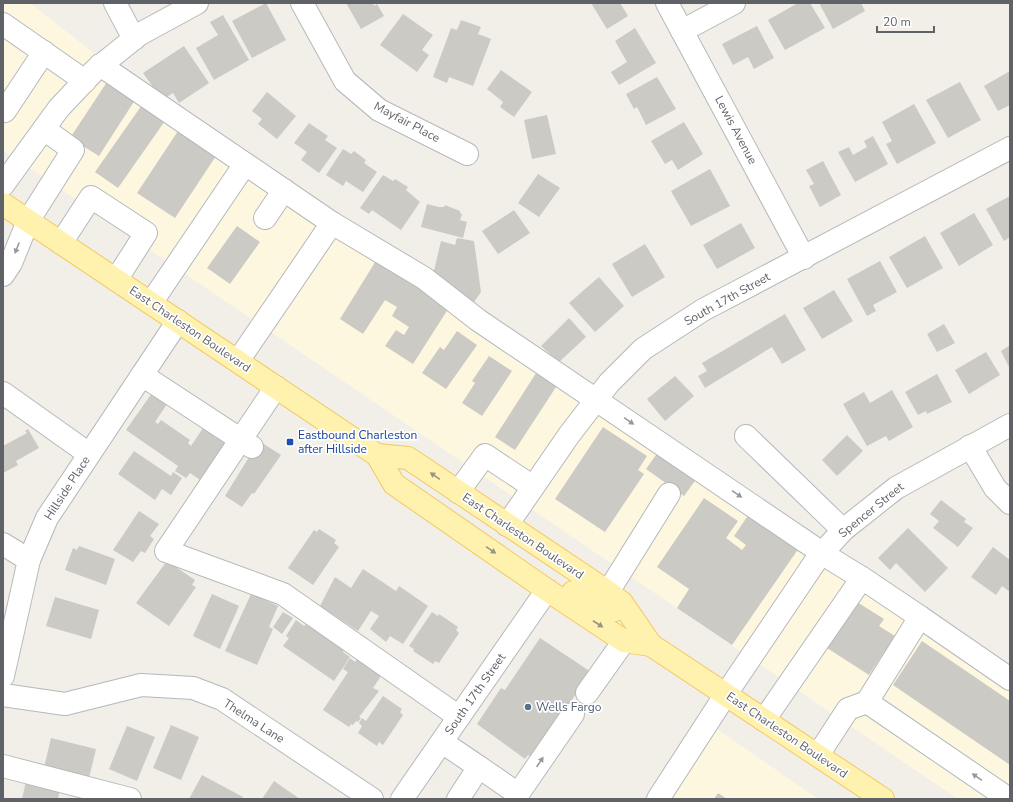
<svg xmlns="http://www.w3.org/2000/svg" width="1013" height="802" viewBox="0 0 1013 802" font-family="'Nunito Sans',sans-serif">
	<rect width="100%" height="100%" fill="#f1efe8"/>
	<!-- commercial -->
	<g fill="#fef7e0">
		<polygon points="3,3 30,3 114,69 1010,675 1010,799 958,799 3,150"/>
		<polygon points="704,720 818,799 651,799"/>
	</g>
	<!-- building -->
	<g fill="#cccac5">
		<polygon points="266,3 286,40 252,58 232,21"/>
		<polygon points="346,3 373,3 374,6 377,4 384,16 361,29"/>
		<polygon points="591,3 620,3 628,16 607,29"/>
		<polygon points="798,3 810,3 825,28 785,50 768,20"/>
		<polygon points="819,3 861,3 865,11 833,29"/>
		<polygon points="403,14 433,35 422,50 429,55 417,72 380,45"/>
		<polygon points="223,15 249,60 214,80 196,48 218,35 210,22"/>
		<polygon points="461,20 481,27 478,34 491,39 473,86 449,77 447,83 433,77 451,28 457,30"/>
		<polygon points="757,26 774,58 754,69 748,57 733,65 722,44"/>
		<polygon points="635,28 656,63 619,85 611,72 627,62 615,41"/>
		<polygon points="184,46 209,83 179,103 173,93 162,100 143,73"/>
		<polygon points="501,70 532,92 514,117 500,107 503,102 487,89"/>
		<polygon points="1010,71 1010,105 998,111 984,86"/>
		<polygon points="657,77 676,109 646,125 637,107 634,109 626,94"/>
		<polygon points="107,82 135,100 99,156 70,138"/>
		<polygon points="960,82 981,120 948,138 926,100"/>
		<polygon points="267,92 296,116 277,139 258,124 262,119 252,111"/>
		<polygon points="144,102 167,118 118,188 95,172"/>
		<polygon points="914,104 936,143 897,164 886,144 892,141 882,122"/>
		<polygon points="547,115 556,154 532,159 524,120"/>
		<polygon points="684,122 703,154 678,170 672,160 665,164 651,141"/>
		<polygon points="309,123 328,136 325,140 337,148 319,173 301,160 307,152 294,143"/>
		<polygon points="178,131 216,156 175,218 137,193"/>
		<polygon points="873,136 888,164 855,182 838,152 849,147 853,155 867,147 864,141"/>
		<polygon points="343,149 351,154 354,151 366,160 364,163 377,172 363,192 346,181 343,186 326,175"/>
		<polygon points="823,161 841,195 820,207 809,186 814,184 806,170"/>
		<polygon points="710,169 730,206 691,226 671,191"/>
		<polygon points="538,174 560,188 539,217 518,203"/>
		<polygon points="383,175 393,181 395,179 408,187 406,190 420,202 401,230 372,210 369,214 360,208"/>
		<polygon points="1010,196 1010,237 1004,241 986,209"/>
		<polygon points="427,204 439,207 444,207 445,205 460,211 460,213 462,214 460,220 467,222 463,238 421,227"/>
		<polygon points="514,210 530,233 498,254 482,231"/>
		<polygon points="974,213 993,245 959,266 940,233"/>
		<polygon points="741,223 755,248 717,269 703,245"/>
		<polygon points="237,226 260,242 230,284 207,268"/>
		<polygon points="925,236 943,268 907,288 889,257"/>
		<polygon points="457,238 474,241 481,292 474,302 433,275 441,241 455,245"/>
		<polygon points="645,244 665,277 632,297 612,264"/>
		<polygon points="377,259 450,306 413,364 385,346 396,330 404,335 409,327 392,316 397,307 385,300 363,334 340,319"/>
		<polygon points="880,261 897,292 873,305 876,311 867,316 847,279"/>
		<polygon points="599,277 624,306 595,332 569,303"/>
		<polygon points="834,290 853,321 822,339 803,308"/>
		<polygon points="785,314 806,350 782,364 772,347 705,388 698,376 707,371 702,363"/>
		<polygon points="569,318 586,337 559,362 541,346"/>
		<polygon points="944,324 955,343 937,352 927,334"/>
		<polygon points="457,331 477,345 446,389 422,373 440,347 444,350"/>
		<polygon points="1010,345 1010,369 1001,351"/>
		<polygon points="986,352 1000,375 969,394 955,370"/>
		<polygon points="489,356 512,371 482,416 462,403 475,383 472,381"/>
		<polygon points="538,370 558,384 515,450 495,437"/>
		<polygon points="937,374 952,402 927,414 926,411 918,415 905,392"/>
		<polygon points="675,376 694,396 665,421 647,399"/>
		<polygon points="892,390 913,427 889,441 886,436 867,446 843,404 864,392 870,403"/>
		<polygon points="152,393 167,404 155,422 158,424 161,420 190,440 188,443 191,446 203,428 228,445 203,482 190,473 186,478 175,471 178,466 126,430"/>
		<polygon points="603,427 647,456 638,470 644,474 605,532 555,499"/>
		<polygon points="28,429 39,448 16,461 18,465 3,473 3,446 27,433 25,431"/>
		<polygon points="847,435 863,451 837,476 822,460"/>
		<polygon points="259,441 281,455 254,494 252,493 242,507 225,496"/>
		<polygon points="661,448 700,474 684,496 646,469"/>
		<polygon points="134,451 171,476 173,472 182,478 171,495 162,489 155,500 118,474"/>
		<polygon points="704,498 738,521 726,538 742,550 746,545 734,536 751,511 801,545 732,645 677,608 689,589 657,567"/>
		<polygon points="941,500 966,519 964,522 973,528 958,547 933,528 939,521 930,514"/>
		<polygon points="139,511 159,524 150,536 154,539 145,553 141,551 133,562 113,550"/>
		<polygon points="908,528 948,568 925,592 896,563 890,570 878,558"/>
		<polygon points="319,529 336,540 334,543 339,547 313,585 288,568 314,530 317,532"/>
		<polygon points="79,546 115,559 106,585 65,570 73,548 77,550"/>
		<polygon points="993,547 1010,560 1010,592 1002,586 996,595 971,577"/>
		<polygon points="167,561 195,580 192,585 196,587 169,626 136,603"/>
		<polygon points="363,569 396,591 399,586 428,606 403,644 390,636 386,642 370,629 379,616 371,611 358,631 320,606 335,577 351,588"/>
		<polygon points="212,594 239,606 220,649 193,636"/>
		<polygon points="251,594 278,606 269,627 273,629 257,665 225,651"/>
		<polygon points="55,597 99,610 91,639 46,626"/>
		<polygon points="857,602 884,619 879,626 895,636 869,675 827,648"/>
		<polygon points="283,612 293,618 282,634 273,627"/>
		<polygon points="432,612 438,616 439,614 458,627 456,630 459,633 439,663 435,661 433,664 413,651 414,649 409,646"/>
		<polygon points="296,620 304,626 306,624 344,650 343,652 350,657 334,681 283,646 289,638 286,636"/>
		<polygon points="540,638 591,672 532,758 528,755 525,759 477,724 501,688 505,690"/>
		<polygon points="922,641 1010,701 1010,765 893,685"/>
		<polygon points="350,658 355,662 357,659 381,676 373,688 379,691 359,717 361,718 358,722 356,721 353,725 351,724 349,727 323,710 348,672 343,669"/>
		<polygon points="383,696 402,709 400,712 403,715 383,745 379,742 377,746 358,733 362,726 359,723 362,718 366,721"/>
		<polygon points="171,725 199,737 181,780 153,768"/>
		<polygon points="127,726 155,737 137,781 109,769"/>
		<polygon points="51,738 96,749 89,778 44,768"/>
		<polygon points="202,775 243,797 242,799 189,799"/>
		<polygon points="26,781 60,789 58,799 22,799"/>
		<polygon points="274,781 300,799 262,799"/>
		<polygon points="718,793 727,799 714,799"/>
	</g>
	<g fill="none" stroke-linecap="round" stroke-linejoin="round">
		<defs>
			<g id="minor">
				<polyline points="115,3 134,39"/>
				<polyline points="302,3 345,81 379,110 467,154"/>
				<polyline points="667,3 804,258"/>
				<polyline points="3,24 85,81"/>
				<polyline points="682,31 734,3"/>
				<polyline points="100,65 332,223 238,361"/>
				<polyline points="3,110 5,111 44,52"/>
				<polyline points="3,185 59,108 95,70 140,34 197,3"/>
				<polyline points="265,218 284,190"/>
				<polyline points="332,223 424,278 478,320 831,559 862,578"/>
				<polyline points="61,243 91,197 146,233 116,280"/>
				<polyline points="3,275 11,263 28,221 73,150 44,129"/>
				<polyline points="151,303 245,164"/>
				<polyline points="142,375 252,447"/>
				<polyline points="276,387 166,551 283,594 459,717"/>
				<polyline points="3,393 89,454"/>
				<polyline points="746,436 843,530"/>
				<polyline points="970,446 995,488 1010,503"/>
				<polyline points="458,492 485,455 533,487"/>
				<polyline points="507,525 569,435 609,383 643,349 703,310 1010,148"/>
				<polyline points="3,544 29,560"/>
				<polyline points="608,592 669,494"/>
				<polyline points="920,617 1010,679"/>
				<polyline points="3,676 29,560 47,518 178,321"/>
				<polyline points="587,693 624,641"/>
				<polyline points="3,695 65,704 141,685 193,688 222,699 372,799"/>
				<polyline points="867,702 1009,799"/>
				<polyline points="764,720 862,578 920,617 867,702 848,709 818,755"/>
				<polyline points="442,742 479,767 458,799"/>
				<polyline points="3,766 130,799"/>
				<polyline points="479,767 518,794 515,799"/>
				<polyline points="518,794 573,714"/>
				<polyline points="402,799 547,590"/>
				<polyline points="658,799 726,694 817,559 843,530 896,488 1010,425"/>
			</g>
			<g id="major">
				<polyline points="3,204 377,455 394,484 547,590 624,641 651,645"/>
				<polyline points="377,455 408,458 608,592 622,603 651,645 883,799"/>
				<polyline points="573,592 608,611 615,610 622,603"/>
			</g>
		</defs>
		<!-- minor casing -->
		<use href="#minor" stroke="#b5b8bc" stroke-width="24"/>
		<!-- major casing -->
		<use href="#major" stroke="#f2c960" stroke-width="24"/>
		<!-- minor -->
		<use href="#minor" stroke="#fff" stroke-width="22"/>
		<!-- major -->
		<use href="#major" stroke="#fff2af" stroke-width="22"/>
	</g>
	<!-- one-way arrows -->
	<defs><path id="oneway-solid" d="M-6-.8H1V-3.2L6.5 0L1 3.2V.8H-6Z"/></defs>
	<g fill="#979a9d">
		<use href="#oneway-solid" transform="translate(17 248) rotate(112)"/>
		<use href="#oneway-solid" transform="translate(629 421) rotate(34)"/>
		<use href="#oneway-solid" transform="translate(737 494) rotate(34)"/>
		<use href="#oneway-solid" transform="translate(540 762) rotate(-56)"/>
		<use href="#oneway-solid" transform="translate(977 777) rotate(-146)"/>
	</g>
	<g fill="#979581">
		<use href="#oneway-solid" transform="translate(435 476) rotate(-145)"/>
		<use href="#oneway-solid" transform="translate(491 550) rotate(34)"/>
		<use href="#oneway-solid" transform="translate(598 624) rotate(33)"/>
	</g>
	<!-- markers -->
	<rect fill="#1a4fb4" stroke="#fff" stroke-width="1.5" x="286" y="438" width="8" height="8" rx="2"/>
	<circle fill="#5c6f8a" stroke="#fff" stroke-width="1.5" cx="528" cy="707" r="4"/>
	<g text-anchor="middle" stroke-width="3.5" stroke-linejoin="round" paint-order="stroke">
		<!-- street labels -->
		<g font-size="12" fill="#5f6368" stroke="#fff">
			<text transform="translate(407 122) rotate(28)" y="4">Mayfair Place</text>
			<text transform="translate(736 130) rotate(62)" y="4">Lewis Avenue</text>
			<text transform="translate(727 299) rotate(-29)" y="4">South 17th Street</text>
			<text transform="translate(190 329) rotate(34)" y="4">East Charleston Boulevard</text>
			<text transform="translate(67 488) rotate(-57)" y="4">Hillside Place</text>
			<text transform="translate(871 510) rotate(-39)" y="4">Spencer Street</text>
			<text transform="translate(523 536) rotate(34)" y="4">East Charleston Boulevard</text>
			<text transform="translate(475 694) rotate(-55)" y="4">South 17th Street</text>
			<text transform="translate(254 721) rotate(33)" y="4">Thelma Lane</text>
			<text transform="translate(787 735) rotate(34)" y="4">East Charleston Boulevard</text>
		</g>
		<!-- transit labels -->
		<g font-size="12" fill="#164399" stroke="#fff" text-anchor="start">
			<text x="298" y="439">Eastbound Charleston<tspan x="298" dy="14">after Hillside</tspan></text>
		</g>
		<!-- service labels -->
		<g font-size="12" fill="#4e5e75" stroke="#fff" text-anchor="start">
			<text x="536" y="711">Wells Fargo</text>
		</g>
	</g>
	<!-- border -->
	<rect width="1013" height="802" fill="none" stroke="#5f6368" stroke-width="8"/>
	<!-- scale -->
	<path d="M877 26v6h57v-6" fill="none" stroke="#5f6368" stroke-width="2"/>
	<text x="883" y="26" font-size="12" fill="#5f6368" stroke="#ffffff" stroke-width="3" paint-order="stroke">20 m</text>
</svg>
